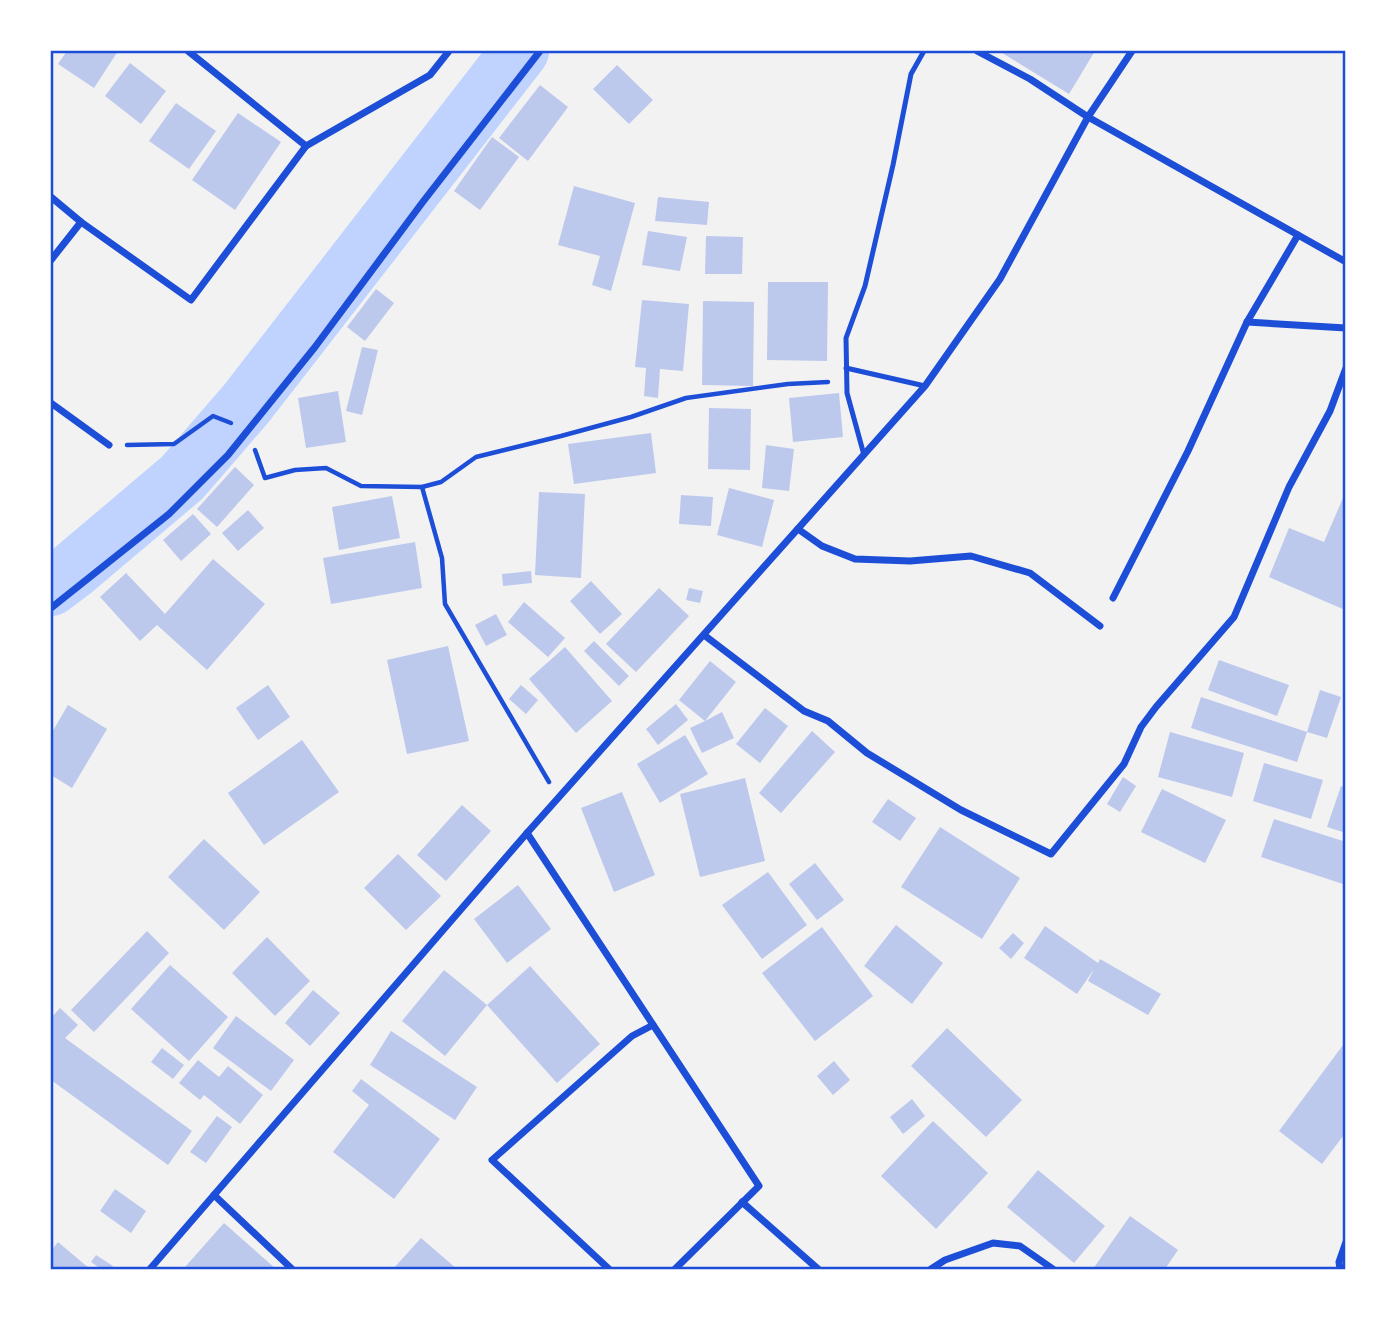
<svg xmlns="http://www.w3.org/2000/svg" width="1397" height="1320" viewBox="0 0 1397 1320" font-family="Lato,sans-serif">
	<rect width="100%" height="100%" fill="#f2f2f2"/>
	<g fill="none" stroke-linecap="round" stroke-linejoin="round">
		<!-- river -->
		<polyline stroke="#bfd3fe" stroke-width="58" points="51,587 72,571 182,478 246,404 520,51"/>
	</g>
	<!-- building -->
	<g fill="#bdc9ec">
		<polygon points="67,51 118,51 94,88 58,64"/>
		<polygon points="999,51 1095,51 1069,94"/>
		<polygon points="130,63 166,91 141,124 105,96"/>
		<polygon points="617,65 653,100 629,124 593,89"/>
		<polygon points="540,85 568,107 528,161 499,138"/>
		<polygon points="176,103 216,131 189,169 149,141"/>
		<polygon points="238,113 281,142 235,210 192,180"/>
		<polygon points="492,137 519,157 480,210 454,191"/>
		<polygon points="574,186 635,203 611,291 592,285 600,256 558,245"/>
		<polygon points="658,197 709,202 707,225 655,221"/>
		<polygon points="648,231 687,237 680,271 642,265"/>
		<polygon points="706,236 743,237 742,274 705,274"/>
		<polygon points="768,282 828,282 827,361 767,360"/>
		<polygon points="376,289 394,303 365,341 347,327"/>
		<polygon points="642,300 689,304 683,371 660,369 658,398 644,396 646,368 635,367"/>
		<polygon points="703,301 754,302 753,386 702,385"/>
		<polygon points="362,347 378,350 362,415 346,411"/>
		<polygon points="338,391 346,442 306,448 298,398"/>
		<polygon points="839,393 843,437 793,442 789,398"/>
		<polygon points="709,408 751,409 750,470 708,469"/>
		<polygon points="651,433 656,473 574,484 568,444"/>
		<polygon points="766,445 794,449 789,491 762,488"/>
		<polygon points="235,467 254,485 217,527 197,509"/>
		<polygon points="729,488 774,500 762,547 717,535"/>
		<polygon points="1346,491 1346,609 1345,610 1269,577 1289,528 1324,542"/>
		<polygon points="539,492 585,494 581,578 535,575"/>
		<polygon points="681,495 713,497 711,526 679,524"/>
		<polygon points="392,496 400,538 339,550 332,507"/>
		<polygon points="248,510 264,528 238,551 222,533"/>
		<polygon points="193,514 211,534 181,561 163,540"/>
		<polygon points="415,542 422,588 331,604 323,558"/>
		<polygon points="213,559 265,604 207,670 157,625 140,641 100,597 126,573 165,614"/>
		<polygon points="531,571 532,583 503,586 502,574"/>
		<polygon points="591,581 622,614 600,634 570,601"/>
		<polygon points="659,588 689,616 636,672 606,644"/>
		<polygon points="689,588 703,591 700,603 686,600"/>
		<polygon points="524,602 565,638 548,657 508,622"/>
		<polygon points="496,614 507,635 486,646 475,625"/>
		<polygon points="594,641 629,676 619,686 584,651"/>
		<polygon points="448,646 469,741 407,754 387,660"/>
		<polygon points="565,647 612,701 576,733 529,679"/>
		<polygon points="1219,660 1289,685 1277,716 1208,690"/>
		<polygon points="710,661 736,682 705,721 722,712 734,738 702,753 690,728 705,721 679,700"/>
		<polygon points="268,685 290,717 258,740 236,708"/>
		<polygon points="521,685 538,700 526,714 509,699"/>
		<polygon points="1320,690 1341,697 1327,738 1307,732 1297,762 1191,728 1201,697 1307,732"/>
		<polygon points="676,704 688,720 658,745 646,729"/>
		<polygon points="68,705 107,729 72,788 51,775 51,734"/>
		<polygon points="765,708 788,726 760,763 736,744"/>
		<polygon points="812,731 835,752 781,813 759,793"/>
		<polygon points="1170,732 1244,753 1232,797 1158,777"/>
		<polygon points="685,735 708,774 660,803 637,764"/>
		<polygon points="302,740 339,792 264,845 228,793"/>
		<polygon points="1264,763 1323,780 1311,819 1253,801"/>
		<polygon points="1123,777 1136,786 1120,812 1107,804"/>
		<polygon points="745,778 765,861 700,877 680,794"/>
		<polygon points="1341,786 1346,788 1346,833 1327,827"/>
		<polygon points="1162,789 1226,820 1205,863 1141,832"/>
		<polygon points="622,792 655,875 614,892 581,808"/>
		<polygon points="888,799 916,818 900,841 872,822"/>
		<polygon points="462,805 491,831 446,881 417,855"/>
		<polygon points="1274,819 1346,842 1346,885 1261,857"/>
		<polygon points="940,827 1020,878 982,939 901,887"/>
		<polygon points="204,839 260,892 224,930 168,877"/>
		<polygon points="398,854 441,896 406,930 364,888"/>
		<polygon points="815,863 844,900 817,920 789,884"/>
		<polygon points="768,872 807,925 762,959 722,905"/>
		<polygon points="518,885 551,929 507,963 474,919"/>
		<polygon points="896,925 943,963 912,1004 864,966"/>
		<polygon points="1045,926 1098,963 1100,959 1161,994 1148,1015 1088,981 1094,969 1077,994 1024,958"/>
		<polygon points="822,927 873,996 815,1041 762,973"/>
		<polygon points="147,931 169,953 94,1032 71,1010"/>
		<polygon points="1013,933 1024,943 1011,959 999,948"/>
		<polygon points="267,937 310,981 275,1016 232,973"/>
		<polygon points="170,965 228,1017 189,1061 131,1009"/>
		<polygon points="530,966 600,1044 557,1083 487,1005"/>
		<polygon points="444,970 487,1005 445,1056 402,1021"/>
		<polygon points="313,990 340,1013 310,1046 285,1023"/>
		<polygon points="60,1008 78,1025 65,1038 192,1131 168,1165 51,1080 51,1018"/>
		<polygon points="236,1016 294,1060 271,1091 213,1048"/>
		<polygon points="947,1028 1022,1100 986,1137 911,1066"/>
		<polygon points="391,1031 477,1087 455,1120 370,1065"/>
		<polygon points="1346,1041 1346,1132 1322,1164 1279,1131"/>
		<polygon points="162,1048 184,1065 173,1079 151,1062"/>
		<polygon points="198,1060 219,1077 228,1066 263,1095 240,1124 204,1095 200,1100 179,1083"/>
		<polygon points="834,1061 850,1080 833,1095 817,1076"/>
		<polygon points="361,1079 440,1139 394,1199 333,1152 369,1105 352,1091"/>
		<polygon points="912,1099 925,1116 903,1134 890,1117"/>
		<polygon points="217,1116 232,1127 206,1163 190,1152"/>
		<polygon points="933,1121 988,1173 936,1229 881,1176"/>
		<polygon points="1038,1170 1105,1226 1074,1263 1007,1207"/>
		<polygon points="115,1189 146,1211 131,1233 100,1211"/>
		<polygon points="1130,1216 1178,1250 1165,1269 1093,1269"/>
		<polygon points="224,1223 276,1269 188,1269 185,1267"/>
		<polygon points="421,1238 457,1269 393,1269"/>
		<polygon points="58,1242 90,1269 51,1269 51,1251"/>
		<polygon points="96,1255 113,1266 111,1269 101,1269 91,1262"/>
	</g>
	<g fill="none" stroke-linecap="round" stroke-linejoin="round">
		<!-- path -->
		<g stroke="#1d4ed8" stroke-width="4.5">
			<polyline points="127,445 174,444 213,416 231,423"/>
			<polyline points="255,450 265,478 295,470 326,468 361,486 422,487"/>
			<polyline points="549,782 445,604 442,558 422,487 441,482 476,457 561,436 631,417 686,398 788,384 828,382"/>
		</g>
		<!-- service -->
		<g stroke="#1d4ed8" stroke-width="5">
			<polyline points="846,368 925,386"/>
			<polyline points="864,455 847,393 846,338 865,286 893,165 911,74 924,51"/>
		</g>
		<!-- minor -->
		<g stroke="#1d4ed8" stroke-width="7">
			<polyline points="188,51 306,146"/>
			<polyline points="977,51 1030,79 1088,117 1298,235 1247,322 1188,451 1113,598"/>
			<polyline points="51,197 81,222 191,300 306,146 430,75 449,51"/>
			<polyline points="1298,235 1346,262"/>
			<polyline points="51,260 81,222"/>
			<polyline points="1247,322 1346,328"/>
			<polyline points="51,403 109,445"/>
			<polyline points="798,529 822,546 855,559 910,561 971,556 1030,573 1100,626"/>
			<polyline points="51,608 169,514 228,455 315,347 422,203 540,51"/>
			<polyline points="704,635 804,711 828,721 867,753 961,810 1051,854 1124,764 1141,727 1156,707 1234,617 1289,487 1330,411 1346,368"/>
			<polyline points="527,833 759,1186 675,1269"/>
			<polyline points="214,1195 292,1269"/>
			<polyline points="742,1202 818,1269"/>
			<polyline points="150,1269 527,833 925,386 1000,279 1088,117 1132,51"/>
			<polyline points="609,1269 492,1160 632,1036 653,1025"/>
			<polyline points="931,1269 945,1260 993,1243 1020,1246 1053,1269"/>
			<polyline points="1340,1269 1339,1262 1346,1242"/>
		</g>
	</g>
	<!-- border -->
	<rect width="1397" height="1320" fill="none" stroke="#ffffff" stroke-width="105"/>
	<rect x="52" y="52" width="1292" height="1216" fill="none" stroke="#1d4ed8" stroke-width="2.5"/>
</svg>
